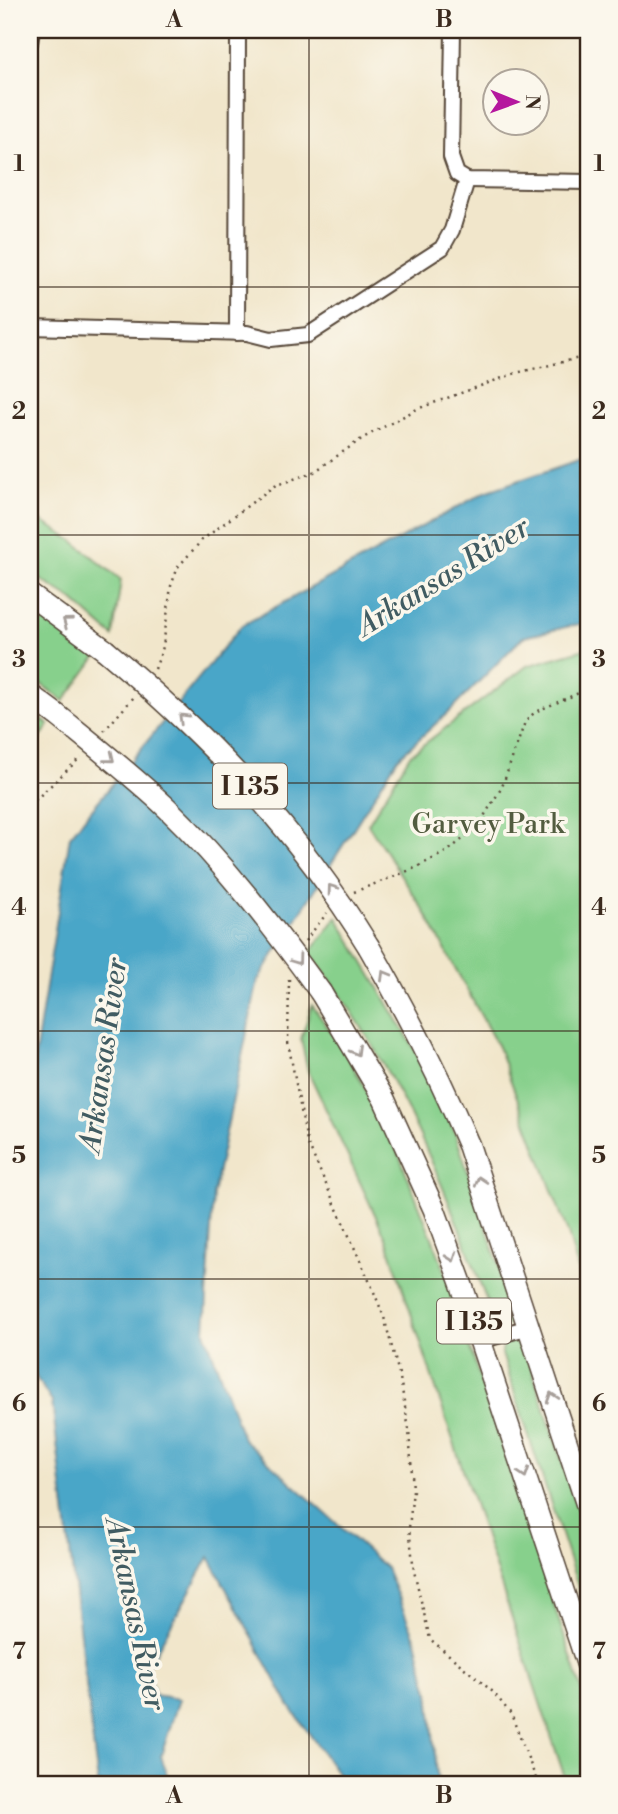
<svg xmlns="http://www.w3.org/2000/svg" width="618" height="1814" viewBox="0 0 618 1814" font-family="'Libre Bodoni',serif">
	<rect width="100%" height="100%" fill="#fbf7ec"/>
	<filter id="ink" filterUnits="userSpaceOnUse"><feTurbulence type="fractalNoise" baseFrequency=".0143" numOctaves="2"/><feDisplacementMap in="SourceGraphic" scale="14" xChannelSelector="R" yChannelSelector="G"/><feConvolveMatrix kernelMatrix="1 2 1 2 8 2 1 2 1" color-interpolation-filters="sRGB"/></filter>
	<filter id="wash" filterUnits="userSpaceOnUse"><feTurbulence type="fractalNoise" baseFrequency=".00686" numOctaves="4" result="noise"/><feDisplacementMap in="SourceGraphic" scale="28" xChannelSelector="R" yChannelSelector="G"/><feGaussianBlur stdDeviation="1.57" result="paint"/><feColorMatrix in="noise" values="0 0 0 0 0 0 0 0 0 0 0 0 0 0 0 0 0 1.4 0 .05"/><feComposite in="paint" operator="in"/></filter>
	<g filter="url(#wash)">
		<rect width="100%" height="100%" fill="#f1e6cb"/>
		<!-- green -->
		<g fill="#87d08c" stroke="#617d55" stroke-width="2">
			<polygon points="30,514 72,540 121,580 113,636 70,598 30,573"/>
			<polygon points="30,608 97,656 64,701 30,676"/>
			<polygon points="588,648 588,1305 568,1233 498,1047 426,914 368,824 410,755 527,666"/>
			<polygon points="30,710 49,725 30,753"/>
			<path d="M337 917 424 1065 454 1130 514 1311V1320L510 1325 503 1326 494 1322C448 1191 396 1063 310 953Z"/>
			<polygon points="312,1005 345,1052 376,1108 399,1155 442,1263 588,1709 588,1784 567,1784 386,1238 308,1071 301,1039"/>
			<polygon points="509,1340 520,1341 526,1352 588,1541 588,1617 502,1354 502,1345"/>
		</g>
		<!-- water -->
		<polygon fill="#49a6c8" stroke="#426873" stroke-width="2" points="588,457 588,622 523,637 452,709 398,758 258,980 213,1194 205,1332 243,1439 386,1568 416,1640 429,1692 438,1784 345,1784 289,1705 209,1557 147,1668 155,1695 179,1699 161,1756 170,1784 98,1784 52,1402 30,1368 30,1087 70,836 241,626 485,492"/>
	</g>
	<g filter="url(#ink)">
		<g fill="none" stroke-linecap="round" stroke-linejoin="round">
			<defs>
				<g id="minor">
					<polyline points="453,30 451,157 457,174 467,180 588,182"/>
					<polyline points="30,43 32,30"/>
					<polyline points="30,327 247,333 271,339 308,335 442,248 452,230 467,180"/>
					<polyline points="237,333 238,30"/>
					<polyline points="480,1341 529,1327"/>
				</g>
				<g id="highway">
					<polyline points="30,595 105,650"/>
					<polyline points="30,695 57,715"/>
					<path d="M369 947C406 1011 440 1077 469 1146L588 1508"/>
					<polyline points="321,993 384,1099 434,1209 461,1283 588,1666"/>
				</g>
			</defs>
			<!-- minor casing -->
			<use href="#minor" stroke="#564638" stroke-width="18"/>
			<!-- highway casing -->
			<use href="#highway" stroke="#564638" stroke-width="24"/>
			<!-- path -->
			<g stroke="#564638" stroke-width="2.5" stroke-dasharray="2 5" stroke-linecap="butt">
				<polyline points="155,669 163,647 171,586 178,567 202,540 274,486 314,472 363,438 417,409 516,373 588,356"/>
				<polyline points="104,731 134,697"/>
				<polyline points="30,805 81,757"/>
				<polyline points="354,892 413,869 448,851 470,833 483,818 502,787 525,722 535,712 588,689"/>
				<polyline points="305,941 327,913"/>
				<polyline points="289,979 288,1042 307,1142 372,1287 384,1317 400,1378 409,1430 413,1490 409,1528 414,1571 430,1639 493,1692 511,1714 538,1784"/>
			</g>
			<!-- minor -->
			<use href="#minor" stroke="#fff" stroke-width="14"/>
			<!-- highway -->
			<use href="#highway" stroke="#fff" stroke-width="21"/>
			<defs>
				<g id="highway-bridge">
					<path d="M105 650C211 739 296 828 369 947"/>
					<path d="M57 715C94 745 132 775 167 808 225 864 274 928 321 993"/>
				</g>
			</defs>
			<!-- highway-bridge casing -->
			<use href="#highway-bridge" stroke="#564638" stroke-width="24" stroke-linecap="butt"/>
			<!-- highway-bridge -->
			<use href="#highway-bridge" stroke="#fff" stroke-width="21"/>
		</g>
		<!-- one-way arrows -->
		<defs><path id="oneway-chevron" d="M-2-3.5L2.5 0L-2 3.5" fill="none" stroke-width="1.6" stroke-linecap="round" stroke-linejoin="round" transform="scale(1.75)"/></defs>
		<g stroke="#a79f9a">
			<use href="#oneway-chevron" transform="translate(67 622) rotate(-144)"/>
			<use href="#oneway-chevron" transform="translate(183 718) rotate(-136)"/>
			<use href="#oneway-chevron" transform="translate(110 758) rotate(39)"/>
			<use href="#oneway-chevron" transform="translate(332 889) rotate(-126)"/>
			<use href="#oneway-chevron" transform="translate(297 960) rotate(54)"/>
			<use href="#oneway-chevron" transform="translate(385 975) rotate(-120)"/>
			<use href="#oneway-chevron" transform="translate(356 1051) rotate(60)"/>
			<use href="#oneway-chevron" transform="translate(480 1181) rotate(-108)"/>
			<use href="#oneway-chevron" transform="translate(452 1257) rotate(70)"/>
			<use href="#oneway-chevron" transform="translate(552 1397) rotate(-108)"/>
			<use href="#oneway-chevron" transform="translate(524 1473) rotate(72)"/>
		</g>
	</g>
	<!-- grid -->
	<path fill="none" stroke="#3b2a1e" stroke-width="2" stroke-opacity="0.55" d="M309 30V1784M30 287H588M30 535H588M30 783H588M30 1031H588M30 1279H588M30 1527H588"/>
	<g text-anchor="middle" stroke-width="7" stroke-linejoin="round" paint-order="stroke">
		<!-- shield labels -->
		<g fill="#fbf7ec" stroke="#75685c" stroke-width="2">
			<rect x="213" y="763.5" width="74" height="45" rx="5"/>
			<rect x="437" y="1298.5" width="74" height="45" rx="5"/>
		</g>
		<g font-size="26" font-weight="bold" fill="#3b2a1e">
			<text x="250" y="795">I 135</text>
			<text x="474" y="1330">I 135</text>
		</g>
		<!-- park labels -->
		<g font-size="28" fill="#525c3f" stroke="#fbf7ec">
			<text x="488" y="833">Garvey Park</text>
		</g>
		<!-- water labels -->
		<g font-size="30" font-style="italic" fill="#415c62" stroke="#fbf7ec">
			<text transform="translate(443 576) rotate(-32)" y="10">Arkansas River</text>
			<text transform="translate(103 1055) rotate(-82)" y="10">Arkansas River</text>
			<text transform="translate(136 1614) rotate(78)" y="10">Arkansas River</text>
		</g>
	</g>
	<!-- margin -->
	<rect width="618" height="1814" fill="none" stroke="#fbf7ec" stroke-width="77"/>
	<!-- north arrow -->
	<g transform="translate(516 102) rotate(91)"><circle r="33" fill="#fbf7ec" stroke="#aea59a" stroke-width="2"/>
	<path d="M0-5L12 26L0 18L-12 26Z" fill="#b5179e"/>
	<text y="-10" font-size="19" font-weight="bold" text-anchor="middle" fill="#3b2a1e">N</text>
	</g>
	<rect x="38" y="38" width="542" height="1738" fill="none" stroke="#3b2a1e" stroke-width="2.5"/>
	<g font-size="23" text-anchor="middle" font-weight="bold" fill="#3b2a1e">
		<text x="174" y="27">A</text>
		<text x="444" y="27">B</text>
		<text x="19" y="171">1</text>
		<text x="599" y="171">1</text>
		<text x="19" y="419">2</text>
		<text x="599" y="419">2</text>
		<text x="19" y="667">3</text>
		<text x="599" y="667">3</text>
		<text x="19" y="915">4</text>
		<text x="599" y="915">4</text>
		<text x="19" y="1163">5</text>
		<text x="599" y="1163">5</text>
		<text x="19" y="1411">6</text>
		<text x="599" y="1411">6</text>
		<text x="19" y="1659">7</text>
		<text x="599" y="1659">7</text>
		<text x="174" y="1803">A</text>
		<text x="444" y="1803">B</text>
	</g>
</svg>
